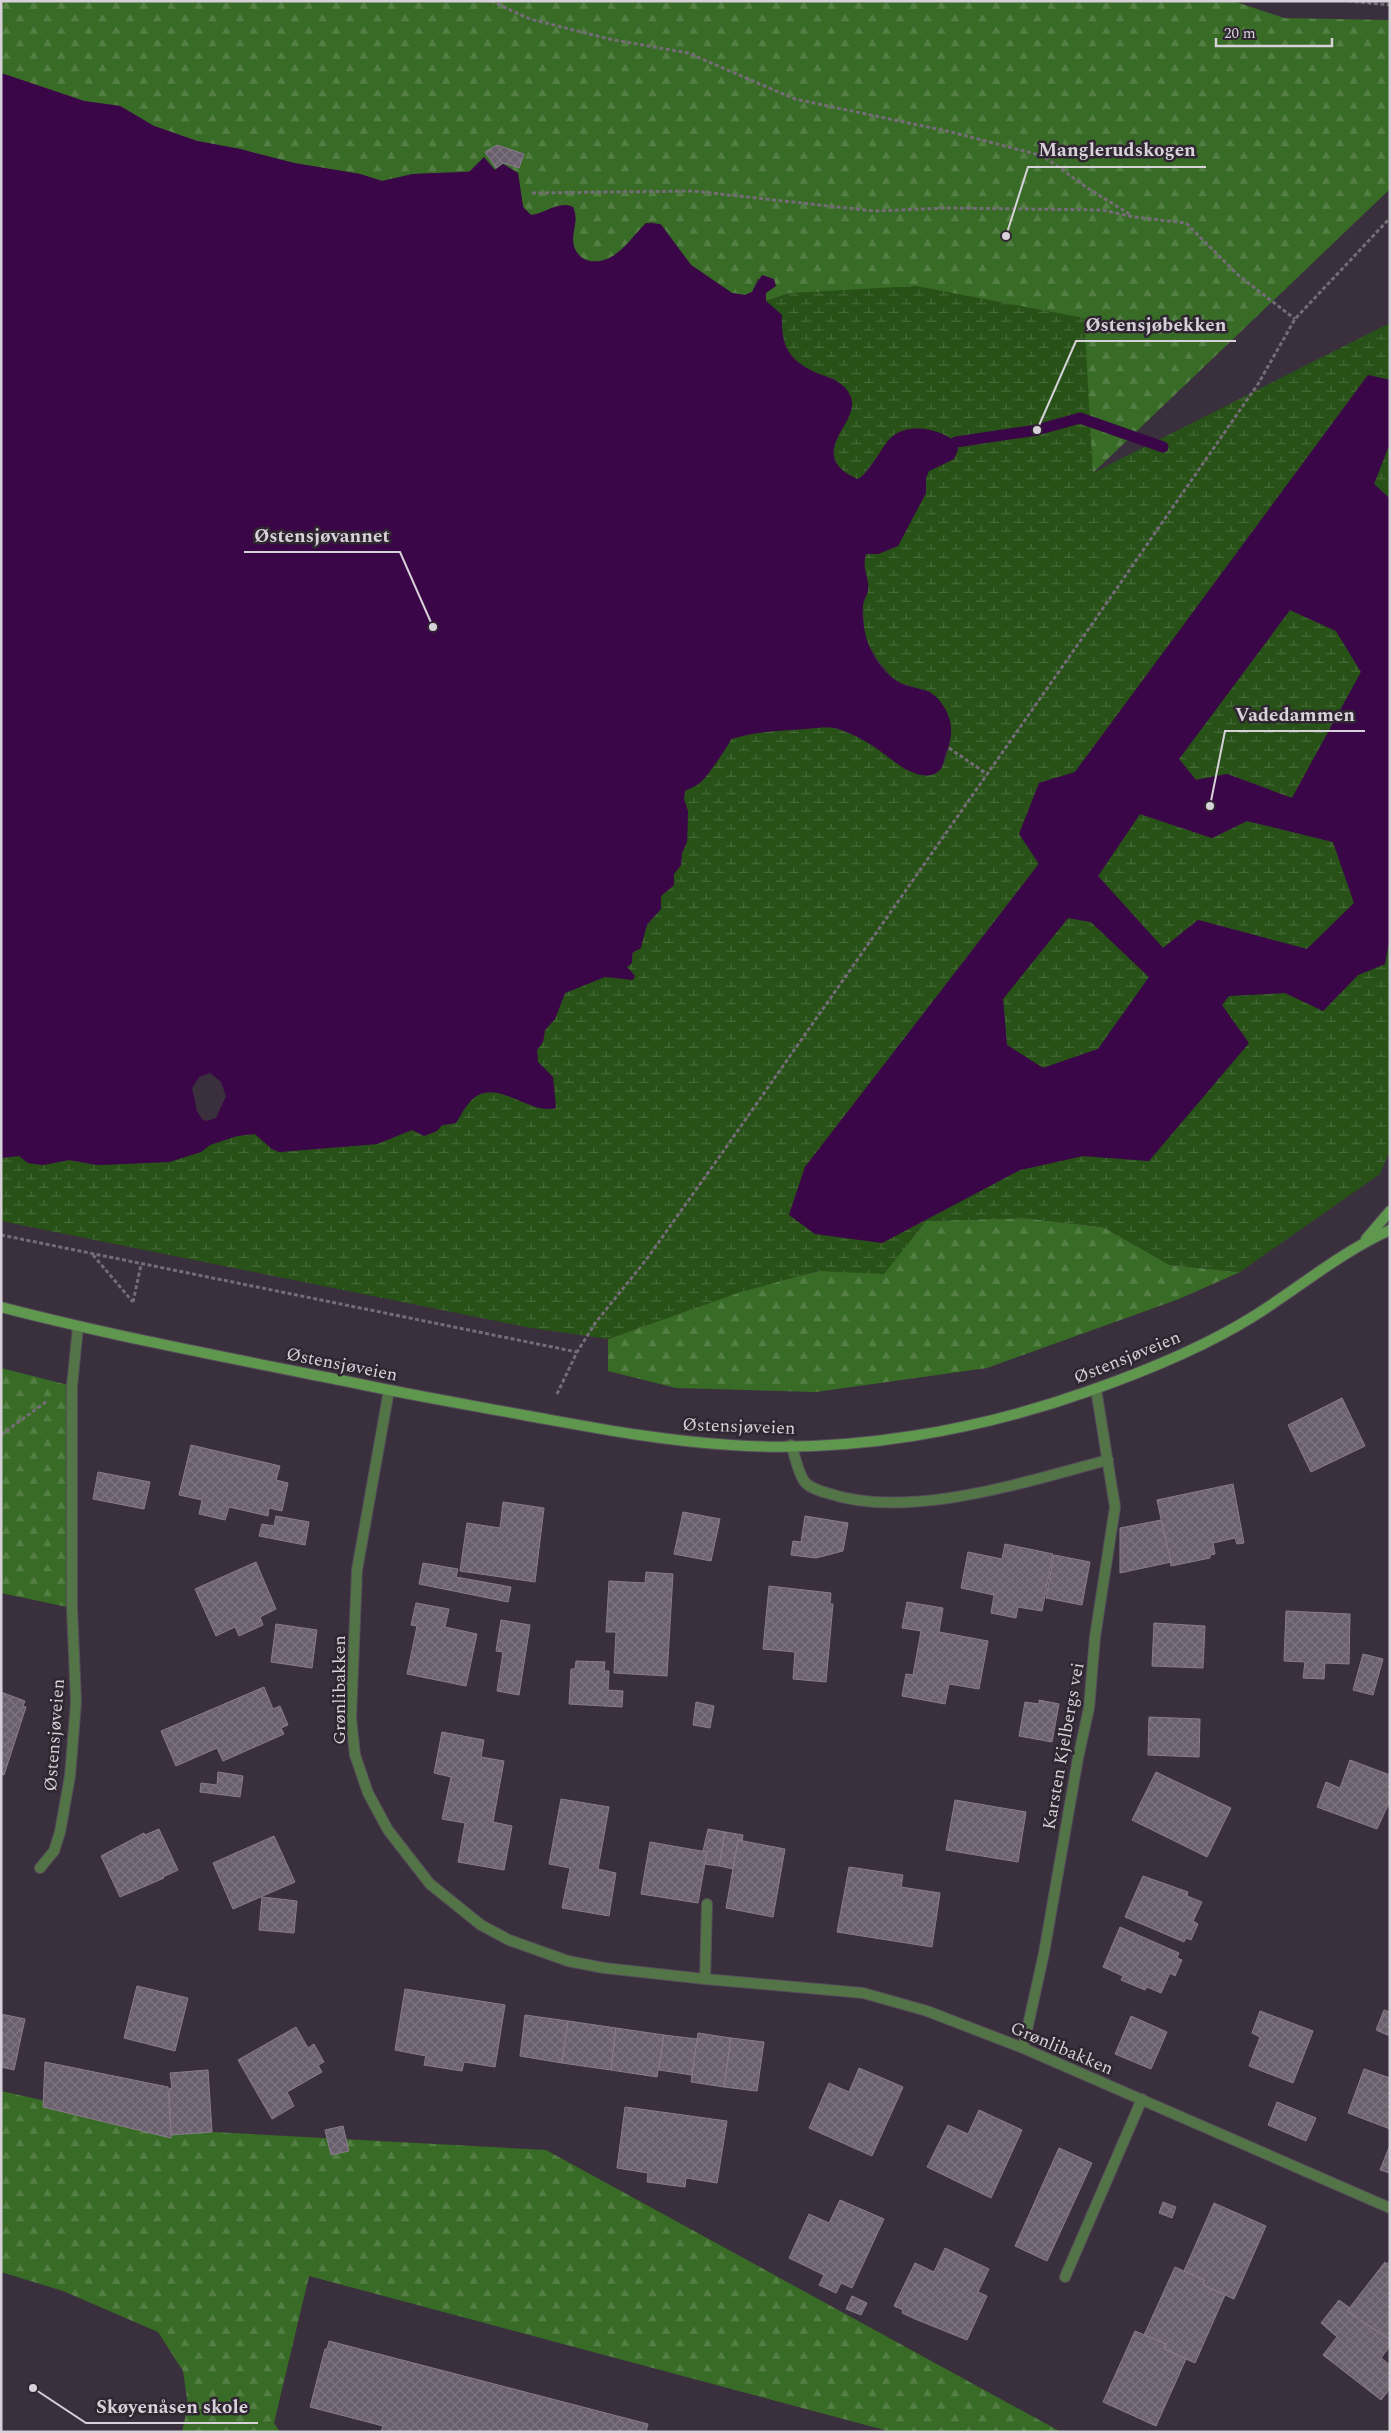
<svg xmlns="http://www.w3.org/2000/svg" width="1391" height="2433" viewBox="0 0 1391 2433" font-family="Spectral,serif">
	<defs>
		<pattern id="forest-firs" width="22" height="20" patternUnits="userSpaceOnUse" patternTransform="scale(1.25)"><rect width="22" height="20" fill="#386b25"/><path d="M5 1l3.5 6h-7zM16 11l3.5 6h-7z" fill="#547f44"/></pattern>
		<pattern id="wetland-marsh" width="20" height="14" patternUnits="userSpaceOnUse" patternTransform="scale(1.25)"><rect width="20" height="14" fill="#275117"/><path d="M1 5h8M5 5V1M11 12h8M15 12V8" fill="none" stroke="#466938"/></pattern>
		<pattern id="building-cross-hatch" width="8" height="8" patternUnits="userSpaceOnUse" patternTransform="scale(1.25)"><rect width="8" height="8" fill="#6a5f6d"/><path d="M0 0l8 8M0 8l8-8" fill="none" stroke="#7f7581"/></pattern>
	</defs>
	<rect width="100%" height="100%" fill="#3a303d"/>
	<!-- forest -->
	<g fill="url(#forest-firs)">
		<path d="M1 1H1233L1284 18 1390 20V189L1093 473 790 293 766 301 765 293 770 288 758 278 752 292 745 295 732 293 691 265 662 225 651 222C638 230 632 242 620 252 608 261 583 268 575 250 571 240 575 228 576 218L545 211 539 214 531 215 523 207 518 173 503 164 495 170 413 174 382 181 360 174 294 163 240 149 197 141 154 126 120 106 84 101 1 73Z"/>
		<path d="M1023 1218 1103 1227 1170 1265 1240 1272 1179 1299 987 1368 816 1392 676 1388 608 1371V1339C675 1315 744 1286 815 1272 834 1268 863 1273 884 1273L926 1221Z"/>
		<polygon points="1,1368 72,1386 72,1608 1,1593"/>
		<polygon points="1,2091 175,2130 546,2150 1061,2432 892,2432 309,2276 274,2423 280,2432 182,2432 188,2405 183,2371 158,2332 63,2291 1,2272"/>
	</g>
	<!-- wetland -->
	<g fill="url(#wetland-marsh)">
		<path d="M916 286 1084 318 1093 473 1390 323V380L1368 375 1075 772 1039 783V863L805 1167 789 1214 882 1243 1020 1170 1083 1156 1149 1161 1222 1005 1229 995 1285 993 1324 1010 1358 975 1385 964 1390 935V1150L1380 1174 1240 1272 1170 1265 1103 1227 1023 1218 926 1221 884 1274 817 1271 741 1292 608 1339 531 1328 1 1221V1158L19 1156 28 1163 43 1165 69 1160 98 1165 169 1162 201 1152 210 1145 237 1136 255 1134 272 1149 279 1152 377 1144 412 1130 456 1123C461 1115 467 1103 475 1097 500 1080 530 1115 555 1108L553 1077 538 1062 537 1050 543 1042 545 1030 555 1019 565 993 627 967 632 963C633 942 648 924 661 909V896L674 885V874L681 865 682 853 687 842 688 811 684 799 685 791C691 788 698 785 702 781 708 775 729 745 731 739 752 732 818 723 837 729 863 737 885 752 905 770L944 764 950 744 944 707 931 692 901 683 892 677 878 660 865 639 863 606 868 590 864 566 866 554H878L898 546 925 493 926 478 929 471 954 459 894 436 860 478 857 479C815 460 842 436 851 404L835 379C799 368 780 356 782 315L766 301 790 293Z"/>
		<polygon points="1390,443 1390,498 1374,484"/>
		<polygon points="1290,610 1336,631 1361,672 1292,798 1227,774 1196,780 1179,759"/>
		<polygon points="1140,814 1212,838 1247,821 1333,842 1354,903 1307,949 1198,920 1163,948 1098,876"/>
		<polygon points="1068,918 1091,922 1149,977 1098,1049 1043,1068 1007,1045 1003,999"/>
	</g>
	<!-- water -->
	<g fill="#3a0647" fill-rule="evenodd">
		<path d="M1 73 84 101 120 106 154 126 197 141 240 149 294 163 360 174 382 181 413 174 469 172 484 157 495 170 503 164 518 173 523 207 531 215C545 214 558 200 573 207 579 219 572 230 573 242 574 250 579 257 586 260 613 269 630 238 646 223L660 224 691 265 732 293 745 295 752 292 762 275 774 279 776 286 766 293V301L782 315C780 347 790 362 819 374 831 379 843 381 850 395 864 423 801 453 857 479L860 478C874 468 881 445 894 435 912 423 940 429 956 442L958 450 954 459 929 471 926 478V493L898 546 878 554H866C861 567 870 578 868 591 867 596 863 600 863 605 860 633 874 669 900 683 918 692 931 685 944 707 953 722 953 735 947 750 943 757 945 766 939 771 919 788 886 753 870 744 860 738 847 731 836 728 826 726 816 728 806 729 780 731 756 731 731 739 729 745 708 775 702 781 698 785 691 788 685 791L684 799 688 811 687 842 682 853 681 865 674 874V885L661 896V909L647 924 641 948 632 953V963L627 967 635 976 633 980 605 977 565 993 555 1019 545 1030 543 1042 537 1050 538 1062 553 1077 556 1108C530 1115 500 1080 475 1097 467 1103 461 1115 456 1123L442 1125 437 1131 424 1136 412 1130 377 1144 279 1152 272 1149 255 1134 237 1136 210 1145 201 1152 169 1162 97 1165 69 1160 43 1165 28 1163 19 1156 1 1158ZM210 1073 221 1082 226 1096 216 1118 207 1121 202 1119 197 1111 192 1088 199 1077Z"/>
		<path d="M1368 375 1390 380V443L1374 484 1390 499V935L1385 964 1358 975 1323 1011 1285 993 1229 996 1222 1005 1249 1043 1149 1161 1083 1156 1020 1170 882 1243 815 1234 789 1215 805 1167 1039 864 1019 834 1039 783 1075 772ZM1290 610 1336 631 1361 672 1292 798 1227 774 1196 780 1179 759ZM1140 814 1212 838 1247 821 1333 842 1354 903 1307 949 1198 920 1163 948 1098 876ZM1068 918 1091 922 1149 977 1098 1049 1043 1068 1007 1045 1003 999Z"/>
	</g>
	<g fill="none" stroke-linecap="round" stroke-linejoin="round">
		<!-- stream -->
		<polyline stroke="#3a0647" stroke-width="11" points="956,442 1037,430 1080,418 1163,447"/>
	</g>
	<!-- building -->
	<g fill="url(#building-cross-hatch)" stroke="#887c8b">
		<polygon points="497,145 524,154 519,168 503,163 496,168 485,152"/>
		<polygon points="1342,1398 1365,1446 1311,1472 1288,1425"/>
		<polygon points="191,1445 280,1466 276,1480 288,1483 282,1511 269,1508 268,1516 229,1507 225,1520 199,1514 202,1500 179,1495"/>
		<polygon points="98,1472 150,1482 144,1509 93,1499"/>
		<polygon points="1233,1484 1244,1543 1237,1544 1235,1538 1213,1543 1215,1554 1210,1555 1210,1558 1171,1566 1157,1500"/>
		<polygon points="503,1502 544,1508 535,1582 460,1571 467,1523 500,1528"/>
		<polygon points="683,1512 720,1519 711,1561 674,1554"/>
		<polygon points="276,1516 309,1522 305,1545 259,1536 262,1524 274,1526"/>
		<polygon points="805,1516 848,1523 843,1551 816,1558 791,1555 793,1541 801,1542"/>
		<polygon points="1161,1520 1171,1562 1120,1573 1120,1528"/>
		<polygon points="1005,1544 1053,1554 1042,1611 1018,1607 1016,1618 991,1613 994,1595 961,1588 968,1552 1002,1559"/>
		<polygon points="1054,1555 1090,1562 1082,1605 1046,1598"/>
		<polygon points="256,1562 276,1609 260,1617 263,1625 239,1636 235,1627 216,1636 195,1589"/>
		<polygon points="423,1563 458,1569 456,1577 511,1587 508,1602 419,1584"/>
		<polygon points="646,1572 673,1574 667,1676 614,1673 616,1632 606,1632 609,1581 645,1583"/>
		<polygon points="769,1586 831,1593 830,1604 833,1604 826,1682 793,1679 795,1652 763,1649"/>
		<polygon points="907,1602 943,1608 939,1632 988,1641 979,1689 949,1684 945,1704 902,1696 906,1674 913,1675 921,1631 902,1628"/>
		<polygon points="416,1603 449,1609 445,1627 477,1634 466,1686 407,1674 417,1626 411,1625"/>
		<polygon points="1286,1611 1350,1614 1349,1664 1325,1663 1324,1679 1303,1678 1305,1662 1284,1661"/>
		<polygon points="501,1620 530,1625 519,1695 497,1691 503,1652 496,1651"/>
		<polygon points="1154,1623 1205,1626 1203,1668 1152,1666"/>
		<polygon points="276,1624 317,1630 312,1668 271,1662"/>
		<polygon points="1363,1654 1383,1659 1373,1695 1353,1690"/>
		<polygon points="576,1661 605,1662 604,1671 609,1671 608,1690 623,1691 622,1707 569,1704 571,1669 575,1669"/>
		<polygon points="264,1687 273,1709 280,1706 288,1725 281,1728 284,1734 223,1761 217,1748 176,1766 161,1731"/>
		<polygon points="1,1692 25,1701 23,1706 26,1707 4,1775 1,1774"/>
		<polygon points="1039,1700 1059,1704 1052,1742 1019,1736 1025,1702 1039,1704"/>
		<polygon points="696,1702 714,1706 710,1728 693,1725"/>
		<polygon points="1149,1717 1200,1719 1199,1757 1148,1755"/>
		<polygon points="442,1732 484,1740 481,1757 504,1761 493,1822 512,1826 504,1870 458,1862 465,1823 442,1819 451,1777 434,1773"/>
		<polygon points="1350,1760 1390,1775 1390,1801 1377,1829 1317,1807 1326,1782 1340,1788"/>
		<polygon points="218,1772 243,1776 240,1797 200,1792 201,1783 217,1785"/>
		<polygon points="1156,1772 1231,1808 1207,1857 1132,1820"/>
		<polygon points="561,1799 609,1807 598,1869 616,1873 609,1916 562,1908 570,1868 549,1864"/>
		<polygon points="955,1800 1026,1812 1018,1862 946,1850"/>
		<polygon points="159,1829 178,1870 163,1877 164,1878 120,1897 101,1856 144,1833 145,1835"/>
		<polygon points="708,1829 725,1832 719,1866 705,1864 707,1852 703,1851"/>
		<polygon points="725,1832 743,1835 742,1841 738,1840 733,1869 719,1866"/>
		<polygon points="274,1836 295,1882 233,1909 213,1863"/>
		<polygon points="738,1840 785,1849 773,1917 726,1908"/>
		<polygon points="650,1842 707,1852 698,1903 641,1894"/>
		<polygon points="849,1867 903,1875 901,1887 940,1893 932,1947 837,1932"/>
		<polygon points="1143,1876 1188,1892 1187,1896 1202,1902 1193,1921 1198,1924 1191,1940 1186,1938 1184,1942 1125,1917"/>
		<polygon points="262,1897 297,1901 294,1933 259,1930"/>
		<polygon points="1120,1927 1179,1953 1177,1958 1182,1960 1175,1976 1170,1973 1161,1993 1147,1987 1145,1990 1121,1980 1123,1976 1103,1967"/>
		<polygon points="137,1986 188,1998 175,2051 124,2038"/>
		<polygon points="405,1989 505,2005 495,2067 464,2062 462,2071 424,2065 426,2056 395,2050"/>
		<polygon points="1384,2010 1390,2012 1390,2036 1376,2030"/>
		<polygon points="1260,2011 1313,2031 1293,2083 1249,2066 1260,2037 1252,2033"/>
		<polygon points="1,2014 25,2019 14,2070 1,2067"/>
		<polygon points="525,2015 568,2021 562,2063 520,2056"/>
		<polygon points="1131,2016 1167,2032 1151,2069 1115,2054"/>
		<polygon points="568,2021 616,2028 611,2070 562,2063"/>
		<polygon points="296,2027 308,2048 314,2044 324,2062 318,2065 322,2072 287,2092 294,2106 272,2119 238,2060"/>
		<polygon points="616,2028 664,2035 657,2077 611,2070"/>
		<polygon points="698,2033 731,2038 724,2087 691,2082"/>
		<polygon points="664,2035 697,2039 692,2075 659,2070"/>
		<polygon points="731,2038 764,2042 757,2091 724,2087"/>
		<polygon points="45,2062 168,2087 171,2138 43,2107"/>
		<polygon points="859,2068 903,2087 872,2156 809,2128 829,2083 849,2092"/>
		<polygon points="1364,2069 1390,2078 1390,2129 1348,2113"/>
		<polygon points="208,2070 212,2132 171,2135 169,2088 172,2089 170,2073"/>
		<polygon points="1277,2102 1316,2118 1306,2141 1268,2125"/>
		<polygon points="625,2107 727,2121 717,2183 686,2178 685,2187 647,2182 648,2173 617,2168"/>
		<polygon points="979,2110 1022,2130 991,2198 927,2167 948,2125 968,2134"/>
		<polygon points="343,2126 349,2151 331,2155 325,2130"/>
		<polygon points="1390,2145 1390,2173 1380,2170"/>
		<polygon points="1059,2148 1092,2163 1047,2261 1015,2246"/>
		<polygon points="840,2200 884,2219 852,2288 841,2283 836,2293 819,2285 824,2275 789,2258 809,2214 829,2223"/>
		<polygon points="1163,2202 1176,2207 1172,2218 1159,2213"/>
		<polygon points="1214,2203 1266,2226 1234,2299 1203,2285 1204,2280 1184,2271"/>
		<polygon points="945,2248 989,2269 978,2292 987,2296 967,2340 915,2319 902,2313 903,2310 894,2306 915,2263 934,2272"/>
		<polygon points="1390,2260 1390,2338 1389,2339 1347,2311 1385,2262 1387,2264"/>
		<polygon points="1175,2267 1204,2280 1203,2285 1225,2295 1195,2363 1164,2349 1166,2344 1144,2335"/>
		<polygon points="852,2296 867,2303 861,2315 846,2309"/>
		<polygon points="1339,2300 1350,2308 1347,2311 1390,2340 1390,2346 1381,2358 1390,2365 1390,2389 1381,2400 1323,2355 1337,2337 1321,2323"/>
		<polygon points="1135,2331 1166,2344 1164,2349 1186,2359 1156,2426 1103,2402"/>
		<polygon points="329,2341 648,2424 646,2432 381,2432 383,2426 310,2407 325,2349 327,2349"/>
	</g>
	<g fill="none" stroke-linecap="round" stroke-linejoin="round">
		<defs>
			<g id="service">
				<path d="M791 1445C795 1456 798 1472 804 1481 809 1488 820 1491 827 1493 909 1521 1027 1481 1108 1460"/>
				<polyline points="40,1868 54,1851 60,1832 70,1776 76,1702 72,1608 72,1386 78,1327"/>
				<polyline points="705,1979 707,1904"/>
				<polyline points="1023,2048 1044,1953 1078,1758 1089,1708 1095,1637 1115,1507 1096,1389"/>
				<polyline points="1065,2277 1142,2099"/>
			</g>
			<polyline id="minor" points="389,1390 357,1570 351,1718 355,1755 368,1793 388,1830 430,1884 481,1925 509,1940 568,1961 604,1968 705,1979 863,1993 927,2011 1023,2048 1390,2208"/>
			<g id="secondary">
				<polyline points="1366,1239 1390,1211"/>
				<path d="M1 1307C117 1337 234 1359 350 1382 410 1395 470 1405 529 1416 596 1428 663 1441 731 1445 850 1453 977 1431 1089 1391 1146 1371 1203 1348 1254 1316 1300 1287 1341 1252 1390 1230"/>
			</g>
		</defs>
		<!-- service casing -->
		<use href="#service" stroke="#564d59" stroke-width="12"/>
		<!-- minor casing -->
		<use href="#minor" stroke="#564d59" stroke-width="12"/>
		<!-- secondary casing -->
		<use href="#secondary" stroke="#564d59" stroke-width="12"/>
		<!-- path -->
		<g stroke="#746c77" stroke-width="3" stroke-dasharray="4 2.5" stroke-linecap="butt">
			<polyline points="491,1 530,19 609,39 688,53 795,99 951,132 1043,156 1086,187 1131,215"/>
			<polyline points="1348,1 1390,5"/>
			<polyline points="532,193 693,191 874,211 947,208 1102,210 1134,217 1186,223 1238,275 1295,319"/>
			<polyline points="949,748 987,774"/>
			<polyline points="1,1235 577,1352"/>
			<polyline points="93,1255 133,1302"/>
			<polyline points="133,1302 141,1265"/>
			<polyline points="557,1394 577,1352 596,1322 646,1260 720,1156 1081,640 1258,384 1295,319 1390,218"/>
			<polyline points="1,1435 47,1401"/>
		</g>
		<!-- service -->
		<use href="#service" stroke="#527447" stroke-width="10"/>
		<!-- minor -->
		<use href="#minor" stroke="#527447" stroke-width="10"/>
		<!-- secondary -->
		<use href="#secondary" stroke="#60974e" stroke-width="10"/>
	</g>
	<g text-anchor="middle" stroke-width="5" stroke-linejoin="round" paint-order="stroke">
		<!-- street labels -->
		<g font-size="18" fill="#d7d1d9" stroke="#2f2632">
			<text transform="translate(1127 1357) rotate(-22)" y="6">Østensjøveien</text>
			<text transform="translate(342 1364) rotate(11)" y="6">Østensjøveien</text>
			<text transform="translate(739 1426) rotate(2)" y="6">Østensjøveien</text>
			<text transform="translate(339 1690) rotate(-90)" y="6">Grønlibakken</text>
			<text transform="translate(54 1735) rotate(-86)" y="6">Østensjøveien</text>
			<text transform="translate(1063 1746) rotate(-80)" y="6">Karsten Kjelbergs vei</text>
			<text transform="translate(1062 2048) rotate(23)" y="6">Grønlibakken</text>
		</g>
	</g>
	<!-- callouts -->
	<path fill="none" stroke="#d7d1d9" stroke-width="2" d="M1006 236L1028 167H1206M1037 430L1076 341H1236M433 627L400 552H244M1210 806L1225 731H1365M33 2388L86 2423H258"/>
	<g fill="#d7d1d9" stroke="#2f2632" stroke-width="2">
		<circle cx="1006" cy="236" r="5"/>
		<circle cx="1037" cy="430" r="5"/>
		<circle cx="433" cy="627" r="5"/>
		<circle cx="1210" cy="806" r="5"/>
		<circle cx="33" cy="2388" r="5"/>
	</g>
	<g font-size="19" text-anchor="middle" font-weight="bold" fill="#d7d1d9" stroke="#2f2632" stroke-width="5" stroke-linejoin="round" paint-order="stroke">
		<text x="1117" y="156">Manglerudskogen</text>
		<text x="1156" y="331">Østensjøbekken</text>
		<text x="322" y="542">Østensjøvannet</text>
		<text x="1295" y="721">Vadedammen</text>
		<text x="172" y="2413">Skøyenåsen skole</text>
	</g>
	<!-- border -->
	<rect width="1391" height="2433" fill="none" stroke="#d7d1d9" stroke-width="5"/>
	<!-- scale -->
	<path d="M1216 38v8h116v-8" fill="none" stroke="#d7d1d9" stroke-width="2.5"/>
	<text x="1224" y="38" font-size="15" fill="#d7d1d9" stroke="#2f2632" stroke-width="4" paint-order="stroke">20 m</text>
</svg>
